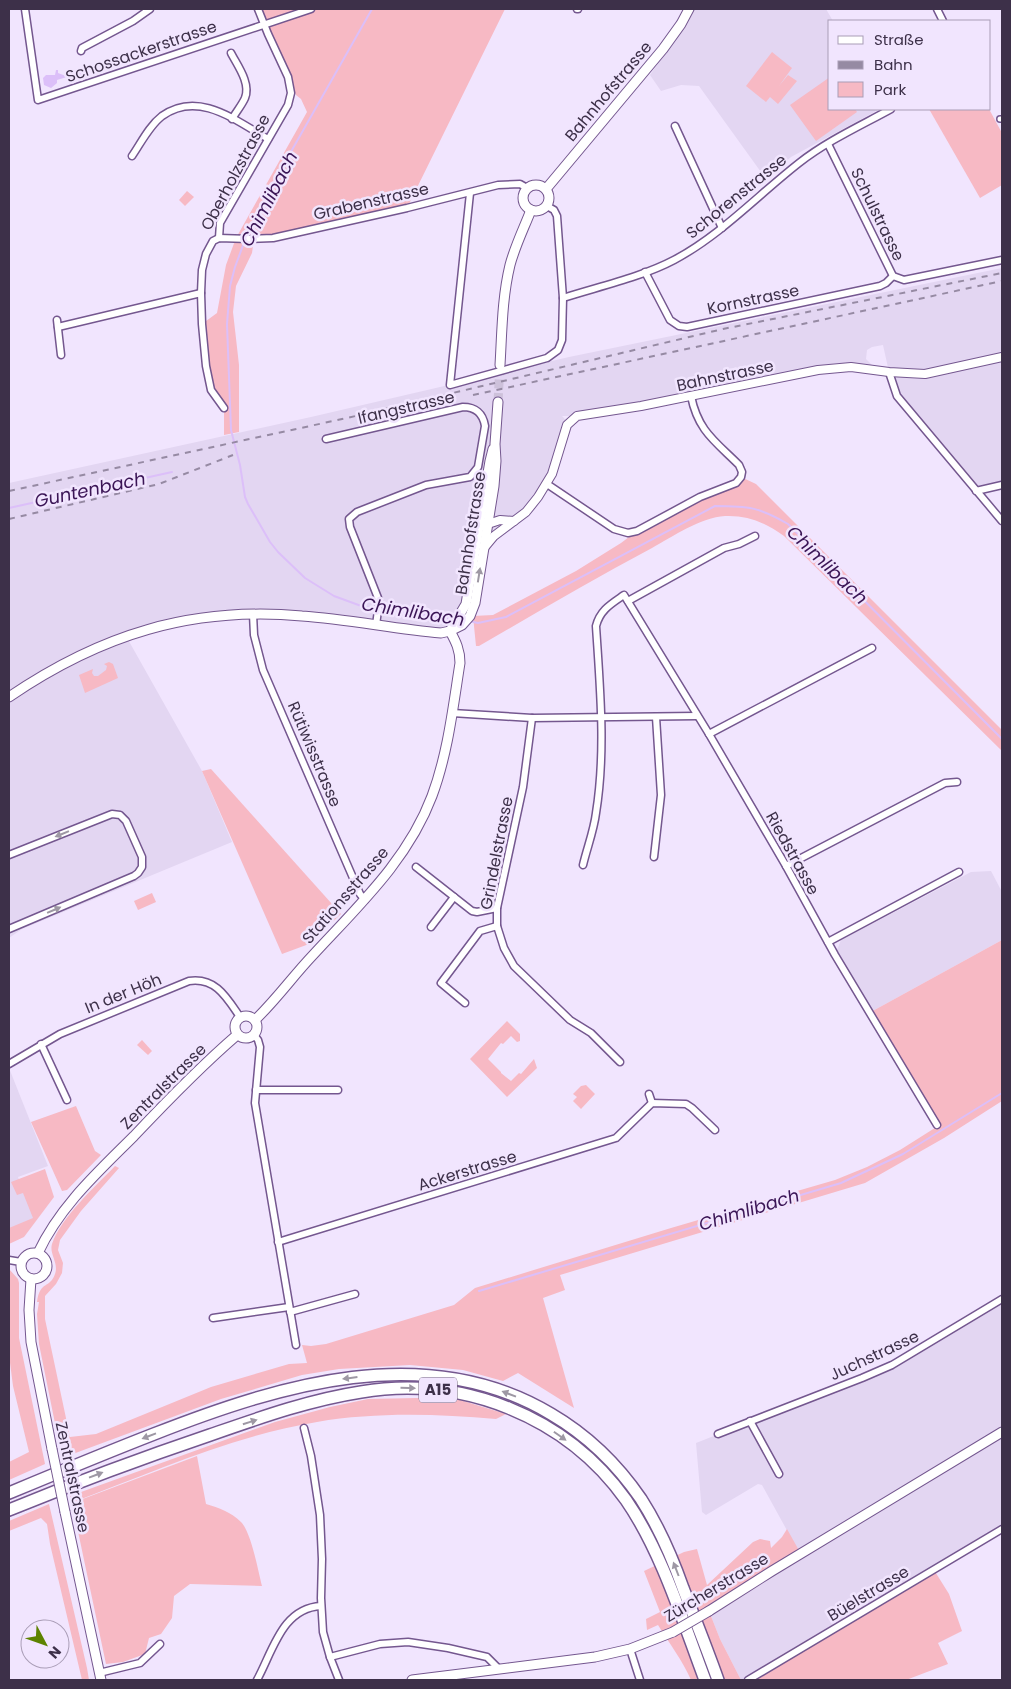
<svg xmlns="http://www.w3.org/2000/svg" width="1011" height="1689" viewBox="0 0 1011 1689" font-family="Poppins,sans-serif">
	<rect width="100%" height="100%" fill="#f1e5fe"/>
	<!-- built -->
	<g fill="#e3d6f2">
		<polygon points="692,9 826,9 833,21 830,21 830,109 878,110 791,157 766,179 699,86 681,85 661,91 650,75 683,27"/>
		<polygon points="1002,268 1002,485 976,491 897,396 889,372 883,345 872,347 867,350 866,359 872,365 840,363 814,366 636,405 585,410 578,412 571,416 562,416 572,427 555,474 545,494 534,509 522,521 494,539 488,547 477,606 450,631 349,621 213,616 126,636 202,771 232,842 22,929 9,938 9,483 311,417 569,357"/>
		<polygon points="991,871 1002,892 1002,940 869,1013 835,955 841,940 971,872"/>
		<polygon points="9,1068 48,1166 18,1177 35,1219 9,1229"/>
		<polygon points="1002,1299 1002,1529 748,1680 741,1680 720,1639 709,1611 800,1554 762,1485 758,1484 706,1515 702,1512 696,1443 862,1378"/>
	</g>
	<!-- green -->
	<g fill="#f7b9c4">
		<polygon points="258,9 505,9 407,208 254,239 252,253 236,286 233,312 239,365 239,432 224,435 224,408 211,390 202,324 217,313 226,265 236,238 307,112 301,99 296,95"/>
		<polygon points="772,52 792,68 779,86 788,75 797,81 778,104 770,97 766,102 746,86"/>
		<polygon points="830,77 830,109 855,109 857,112 816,141 790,105"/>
		<polygon points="929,109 989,109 1002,133 1002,185 980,198"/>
		<polygon points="187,191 194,197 185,206 179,200"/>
		<path d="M741 477 756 484 1002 730V751L784 536C766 523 748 515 725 516 701 517 672 537 652 548 593 579 536 613 479 646H476L473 616 493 615 576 571 621 543 637 531 700 497 736 483Z"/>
		<polygon points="109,662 113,664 118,678 85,693 79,675 93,669 92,673 94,676 98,676 106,670 107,666 104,664"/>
		<polygon points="211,769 341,914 309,944 282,954 202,771"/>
		<polygon points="152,893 156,902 138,910 134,901"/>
		<path d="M1002 940V1101L944 1138 865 1183 560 1275 565 1290 543 1298 574 1408 518 1373 503 1381 463 1370 410 1365 339 1369 302 1375 221 1399 62 1458 39 1344 37 1314 39 1302H37C40 1280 50 1289 55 1274 59 1263 49 1254 52 1244 61 1217 96 1186 115 1166L119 1168 81 1211 60 1240 58 1250 63 1263 62 1273 56 1284 45 1296V1319L70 1437 96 1434 211 1387 289 1364 307 1363 302 1345 311 1346 326 1344 454 1305 475 1288 671 1228 835 1180 867 1167 900 1150 938 1126 869 1013Z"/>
		<polygon points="507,1021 520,1034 520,1041 517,1042 511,1036 503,1044 501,1043 488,1059 501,1072 501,1073 511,1081 519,1073 521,1074 534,1059 537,1068 507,1097 470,1059"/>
		<polygon points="142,1040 152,1051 148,1055 137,1045"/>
		<polygon points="586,1085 595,1094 581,1109 573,1101 577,1097 573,1094 581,1086"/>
		<polygon points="76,1106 95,1151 101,1155 67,1190 62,1191 31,1122"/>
		<polygon points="45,1169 54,1197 24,1237 9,1244 9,1228 33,1218 23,1193 17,1195 11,1182"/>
		<polygon points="9,1269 18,1279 19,1283 19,1338 45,1464 9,1480 9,1462 29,1452 13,1386 9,1355"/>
		<path d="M416 1398 460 1400 506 1414 496 1419C436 1414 376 1412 317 1422 232 1436 151 1473 71 1503L70 1496 275 1422 330 1407 368 1399Z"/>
		<path d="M197 1456 206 1504C219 1508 231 1512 241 1522 251 1532 258 1570 262 1586L190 1584 174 1596 172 1618 161 1634 149 1638 145 1654 123 1662 106 1664 72 1503Z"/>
		<polygon points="49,1504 87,1668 89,1680 82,1680 50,1544 47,1524 41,1518 9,1531 9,1521"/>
		<path d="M787 1529 801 1554 709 1611 720 1639 741 1680H691C683 1661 669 1643 658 1625L647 1630 646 1619 660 1612 644 1571 684 1552 697 1549 707 1585 753 1542 760 1539 770 1541 771 1548 782 1537Z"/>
		<polygon points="934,1570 949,1594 962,1631 938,1643 948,1664 906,1680 748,1680"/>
	</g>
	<!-- water -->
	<polygon fill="#dcbff9" points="80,68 85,70 83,76 67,77 57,80 57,83 51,88 44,85 43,78 46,75 55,75 56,70 58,70 58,73 66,76"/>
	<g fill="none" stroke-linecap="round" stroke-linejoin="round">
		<!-- stream -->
		<g stroke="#dcbff9" stroke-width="2">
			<polyline points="247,236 284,164 372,9"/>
			<polyline points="245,240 235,267 230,286 227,324 231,430 240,465 245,497 248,504 270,542 278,552 305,578 334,596 364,607 454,619"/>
			<polyline points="9,508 172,472"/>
			<path d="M469 621 478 623 506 617 715 506C749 506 758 507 788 524L1002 739"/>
			<polyline points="479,1291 841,1183 903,1154 1002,1093"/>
		</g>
		<!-- secondary-tunnel -->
		<polyline stroke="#cdc1da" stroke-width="9" stroke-dasharray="9 4.5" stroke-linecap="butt" points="498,402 500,365"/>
		<defs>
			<polyline id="pedestrian" points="1000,119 1002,119"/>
			<g id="minor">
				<polyline points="25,9 38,100 311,9"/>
				<polyline points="577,9 578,9"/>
				<polyline points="937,9 943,21"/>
				<polyline points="81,51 82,48 133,21 150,9"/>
				<path d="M231 53C237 65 251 83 245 98 242 105 236 112 232 119"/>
				<polyline points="675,126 722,228"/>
				<polyline points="828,144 893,276 904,280 1002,260"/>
				<path d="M132 156C141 143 149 126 162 116 198 90 235 120 268 139"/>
				<polyline points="470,193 450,385 547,358 558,350 562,340 563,298 557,216 554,210 547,206"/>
				<polyline points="219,238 220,223 288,105 291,93 288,77 268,34 258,9"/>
				<polyline points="645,272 670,320 679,326 687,327 880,286 886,283 893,276"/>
				<path d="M563 298C597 287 642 277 674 260 721 235 758 195 799 163 827 141 860 126 891 109"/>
				<polyline points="57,320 61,355"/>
				<polyline points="58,327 201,293"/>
				<polyline points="889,372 897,396 1002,521"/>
				<polyline points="224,408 211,390 206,366 202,324 201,293 202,270 206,254 213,241 219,238 250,239 273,238 407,208 498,185 520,184 527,188"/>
				<path d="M326 439 463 407C475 407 483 413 485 426L478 467 470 477 426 485 357 512 349 519 350 527 378 598 379 603 376 625"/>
				<path d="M547 484 614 529 628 533 637 531 700 497 736 483 741 477 742 472 739 465C715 441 698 431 691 396"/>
				<polyline points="976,491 1002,485"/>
				<polyline points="628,601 724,548 739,544 755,536"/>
				<polyline points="253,614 254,635 263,670 360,894 365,900"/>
				<polyline points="452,713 532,718 697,716"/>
				<polyline points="532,718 523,787 497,908 497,926 504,948 514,966 570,1020 591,1033 620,1062"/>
				<polyline points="709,734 872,648"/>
				<polyline points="9,855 112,814 120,815 126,821 142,857 142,867 138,873 134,876 9,929"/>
				<polyline points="654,857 661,795 656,717"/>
				<path d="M583 865C587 848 594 830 596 813 606 751 600 688 596 626 600 610 611 604 624 595L709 734 786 866 835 955 937 1125"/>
				<polyline points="786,866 945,783 957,782"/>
				<polyline points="416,867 472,911 477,912 497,908"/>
				<polyline points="431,927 454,897"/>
				<polyline points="828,942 959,872"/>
				<polyline points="465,1003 441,983 480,931 497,926"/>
				<polyline points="254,1035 258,1040 260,1047 255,1103 296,1345"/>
				<polyline points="41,1044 67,1100"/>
				<path d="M9 1064 60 1034 189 981C216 977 227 998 240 1017"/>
				<polyline points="256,1090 338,1090"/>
				<polyline points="649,1094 652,1103"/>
				<polyline points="278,1242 616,1138 652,1103 686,1104 692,1108 715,1130"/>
				<polyline points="9,1260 21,1262"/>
				<polyline points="290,1312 355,1294"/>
				<polyline points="213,1318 289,1307"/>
				<polyline points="750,1421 779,1474"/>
				<polyline points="304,1428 311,1456 320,1515 322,1559 321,1598 323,1632 330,1657 339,1680"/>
				<polyline points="718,1434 862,1378 892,1365 1002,1299"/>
				<polyline points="630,1649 640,1680"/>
				<polyline points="330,1657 380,1644 408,1642 448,1648 487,1657 499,1669"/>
				<polyline points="99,1673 140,1663 160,1644"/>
				<path d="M257 1680C273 1651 282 1608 321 1606"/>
				<polyline points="748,1680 1002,1529"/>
			</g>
			<g id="tertiary">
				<polyline points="485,525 500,520 514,521"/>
				<polyline points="484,548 494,536 526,512 538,497 552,474 567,425 577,416 641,406 818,370 851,367 889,372 925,374 1002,357"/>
			</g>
			<g id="secondary">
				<circle cx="536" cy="198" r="13"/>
				<polyline points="546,189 663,49 681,24 689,9"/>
				<path d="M500 365C502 332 502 298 510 265 515 246 524 228 531 210"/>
				<polyline points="450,631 466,604 490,461 493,449"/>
				<path d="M9 697C100 635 191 606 302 616 348 619 394 629 441 633L450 631 462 625 470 616 475 603 494 486 496 461 495 444 498 402"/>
				<circle cx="246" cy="1027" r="11"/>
				<path d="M255 1020C276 1000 293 976 313 955 358 906 408 860 432 796 448 753 453 707 460 663 460 650 456 642 450 631"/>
				<circle cx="34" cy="1266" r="13"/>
				<path d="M38 1253C60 1206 98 1172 134 1136 167 1101 201 1066 237 1035"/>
				<polyline points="31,1279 29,1310 31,1342 52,1449"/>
				<polyline points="65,1512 101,1680"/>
				<polyline points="709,1611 772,1571 1002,1432"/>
				<polyline points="412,1680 595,1657 630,1649 673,1632"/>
			</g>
			<g id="motorway">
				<path d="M9 1493C57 1473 105 1453 154 1434 279 1385 426 1339 551 1414 587 1435 617 1464 641 1499 659 1527 672 1557 683 1588 695 1619 707 1649 718 1680"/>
				<path d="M9 1510C75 1483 142 1458 210 1435 259 1418 309 1400 361 1392 462 1375 566 1416 626 1500 662 1552 683 1622 705 1680"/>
			</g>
		</defs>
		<!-- pedestrian casing -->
		<use href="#pedestrian" stroke="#74578f" stroke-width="8"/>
		<!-- minor casing -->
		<use href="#minor" stroke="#74578f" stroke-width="9"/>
		<!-- tertiary casing -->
		<use href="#tertiary" stroke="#74578f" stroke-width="10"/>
		<!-- secondary casing -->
		<use href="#secondary" stroke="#74578f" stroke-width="11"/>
		<!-- motorway casing -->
		<use href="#motorway" stroke="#74578f" stroke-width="14"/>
		<!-- pedestrian -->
		<use href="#pedestrian" stroke="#fff" stroke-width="5"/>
		<!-- minor -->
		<use href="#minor" stroke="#fff" stroke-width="6"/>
		<!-- tertiary -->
		<use href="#tertiary" stroke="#fff" stroke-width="8"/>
		<!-- secondary -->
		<use href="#secondary" stroke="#fff" stroke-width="9"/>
		<!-- motorway -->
		<use href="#motorway" stroke="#fff" stroke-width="11"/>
		<!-- rail -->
		<g stroke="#968aa3" stroke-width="2" stroke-dasharray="6 6" stroke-linecap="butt">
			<polyline points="473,395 1002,281"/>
			<polyline points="9,491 347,418 723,329 1002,273"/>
			<polyline points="9,519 159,484 233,455"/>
		</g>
		<defs>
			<g id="secondary-bridge">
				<polyline points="52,1449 65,1512"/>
				<polyline points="673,1632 709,1611"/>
			</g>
		</defs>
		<!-- secondary-bridge casing -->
		<use href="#secondary-bridge" stroke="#74578f" stroke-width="11" stroke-linecap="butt"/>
		<!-- secondary-bridge -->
		<use href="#secondary-bridge" stroke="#fff" stroke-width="9"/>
	</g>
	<!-- one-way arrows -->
	<defs><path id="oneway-solid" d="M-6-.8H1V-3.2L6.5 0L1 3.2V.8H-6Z" transform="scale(1.25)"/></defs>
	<g fill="#9e98a4">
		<use href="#oneway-solid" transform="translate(479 575) rotate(-81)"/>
		<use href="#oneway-solid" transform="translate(62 834) rotate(158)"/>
		<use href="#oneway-solid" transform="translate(54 910) rotate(-23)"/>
		<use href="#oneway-solid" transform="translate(350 1378) rotate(173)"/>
		<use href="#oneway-solid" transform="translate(408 1388) rotate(1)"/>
		<use href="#oneway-solid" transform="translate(509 1394) rotate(-159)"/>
		<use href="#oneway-solid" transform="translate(250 1422) rotate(-18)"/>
		<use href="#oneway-solid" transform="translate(149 1436) rotate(159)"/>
		<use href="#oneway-solid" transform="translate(560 1436) rotate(35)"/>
		<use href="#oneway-solid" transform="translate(96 1475) rotate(-21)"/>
		<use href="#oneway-solid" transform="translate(676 1569) rotate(-111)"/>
	</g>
	<g text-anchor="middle" stroke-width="5" stroke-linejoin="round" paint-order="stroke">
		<!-- shield labels -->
		<rect fill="#f1e5fe" stroke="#73667f" stroke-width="1" x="419" y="1377.5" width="38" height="25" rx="4"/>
		<g font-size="15" font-weight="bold" fill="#3d3049">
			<text x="438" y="1395">A15</text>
		</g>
		<!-- street labels -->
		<g font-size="16" fill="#3d3049" stroke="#f1e5fe">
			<text transform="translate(141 51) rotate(-19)" y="6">Schossackerstrasse</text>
			<text transform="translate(608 91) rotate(-50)" y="6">Bahnhofstrasse</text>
			<text transform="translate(235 172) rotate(-62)" y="6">Oberholzstrasse</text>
			<text transform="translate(736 196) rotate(-39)" y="6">Schorenstrasse</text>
			<text transform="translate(371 201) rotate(-13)" y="6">Grabenstrasse</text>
			<text transform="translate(878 214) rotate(64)" y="6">Schulstrasse</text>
			<text transform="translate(753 299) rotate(-12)" y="6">Kornstrasse</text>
			<text transform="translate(725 375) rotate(-12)" y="6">Bahnstrasse</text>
			<text transform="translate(406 407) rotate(-13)" y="6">Ifangstrasse</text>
			<text transform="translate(470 533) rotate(-81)" y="6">Bahnhofstrasse</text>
			<text transform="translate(315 754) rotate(67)" y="6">Rütiwisstrasse</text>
			<text transform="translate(496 853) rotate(-79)" y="6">Grindelstrasse</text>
			<text transform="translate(793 853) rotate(61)" y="6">Riedstrasse</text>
			<text transform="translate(345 895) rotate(-49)" y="6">Stationsstrasse</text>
			<text transform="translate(123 993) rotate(-22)" y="6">In der Höh</text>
			<text transform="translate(163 1086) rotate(-45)" y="6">Zentralstrasse</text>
			<text transform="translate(467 1170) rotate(-17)" y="6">Ackerstrasse</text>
			<text transform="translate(874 1355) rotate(-25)" y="6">Juchstrasse</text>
			<text transform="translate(73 1477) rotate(78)" y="6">Zentralstrasse</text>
			<text transform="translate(716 1587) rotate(-31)" y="6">Zürcherstrasse</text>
			<text transform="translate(868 1593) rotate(-31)" y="6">Büelstrasse</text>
		</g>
		<!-- water labels -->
		<g font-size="18" font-style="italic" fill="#3b1556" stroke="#f1e5fe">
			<text transform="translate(269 199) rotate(-63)" y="6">Chimlibach</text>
			<text transform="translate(90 490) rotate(-12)" y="6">Guntenbach</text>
			<text transform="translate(827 565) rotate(44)" y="6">Chimlibach</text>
			<text transform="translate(413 612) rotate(9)" y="6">Chimlibach</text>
			<text transform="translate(749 1210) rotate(-17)" y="6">Chimlibach</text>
		</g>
	</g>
	<!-- border -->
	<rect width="1011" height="1689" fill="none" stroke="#3d3049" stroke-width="20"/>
	<!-- legend -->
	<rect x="828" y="20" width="162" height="90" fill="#f1e5fe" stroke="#a99db6"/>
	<rect x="838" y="36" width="25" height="8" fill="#ffffff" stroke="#a99db6"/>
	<text x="874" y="45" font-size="15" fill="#3d3049">Straße</text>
	<rect x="838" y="61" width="25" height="8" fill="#968aa3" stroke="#a99db6"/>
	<text x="874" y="70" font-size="15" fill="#3d3049">Bahn</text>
	<rect x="838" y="82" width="25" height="15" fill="#f7b9c4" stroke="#a99db6"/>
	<text x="874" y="95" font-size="15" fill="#3d3049">Park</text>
	<!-- north arrow -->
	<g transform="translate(45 1644) rotate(131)"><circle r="24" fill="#f1e5fe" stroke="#a99db6"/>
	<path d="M0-4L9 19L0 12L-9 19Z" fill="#5d8200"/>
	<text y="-8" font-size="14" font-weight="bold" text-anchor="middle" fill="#3d3049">N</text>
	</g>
</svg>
